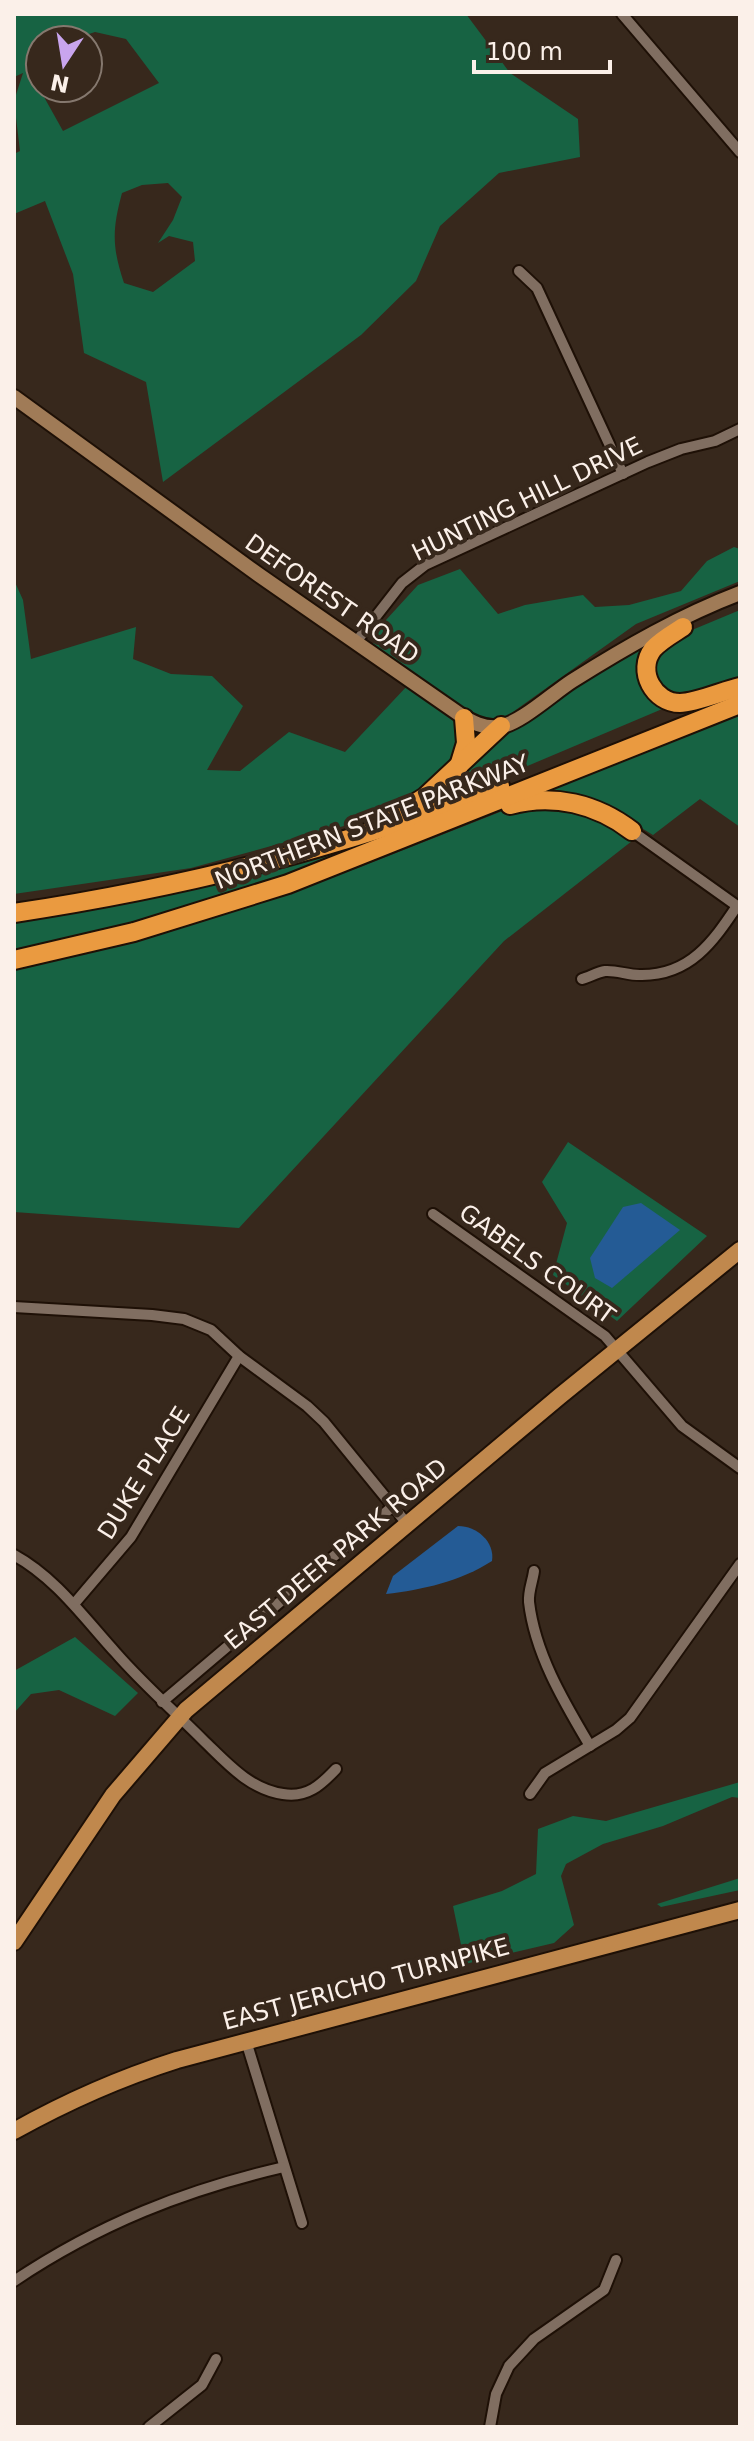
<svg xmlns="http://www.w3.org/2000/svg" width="754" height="2441" viewBox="0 0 754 2441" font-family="'DejaVu Sans',sans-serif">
	<rect width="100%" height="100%" fill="#37281c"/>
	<!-- green -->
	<g fill="#176343" fill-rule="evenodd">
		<path d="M14 14H466L510 73 578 119 580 157 499 173 440 226 416 281 361 335 163 482 146 382 84 353 73 274 45 201 14 214V154L20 151 14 101 23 73 14 77ZM95 32 126 39 159 83 63 131 34 79 36 58 40 56V40H71ZM168 183 182 197 173 220 158 243 169 236 193 242 195 261 153 292 124 283C112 247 112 230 122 193L142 185Z"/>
		<polygon points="734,547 740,549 740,581 636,624 506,717 490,719 469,712 373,644 375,632 418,585 460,569 498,614 525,605 583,595 595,607 629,605 681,591 707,561"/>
		<polygon points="14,580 23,600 31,659 136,627 133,659 171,674 212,676 243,706 207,770 240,771 289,732 345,752 408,685 457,720 463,735 455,762 391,813 191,868 14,894"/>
		<polygon points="740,610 740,677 696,694 677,697 659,688 651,662 668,640"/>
		<polygon points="647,643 642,660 667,707 499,778 427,804 426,800 520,721 570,687"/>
		<path d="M740 708V827L700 799 653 835C619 813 581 793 540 791Z"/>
		<polygon points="523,803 596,816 632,841 504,941 239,1228 14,1212 14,969 263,901 360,867"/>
		<polygon points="395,832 328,860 180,911 14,951 14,917"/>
		<polygon points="568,1142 707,1236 617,1321 553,1275 567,1223 542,1182"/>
		<polygon points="75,1637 138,1693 115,1716 59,1690 31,1694 14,1713 14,1671"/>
		<polygon points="740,1782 740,1798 732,1797 663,1826 603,1844 566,1864 561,1876 574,1925 554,1943 465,1964 453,1906 502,1891 536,1874 538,1829 573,1816 606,1821"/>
		<polygon points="740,1878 740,1890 661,1907 657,1904"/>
	</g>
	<!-- water -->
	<g fill="#245b95">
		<polygon points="641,1203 680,1230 612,1288 595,1278 590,1258 623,1207"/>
		<path d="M458 1526C477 1526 495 1542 492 1561 461 1581 422 1590 386 1594L393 1576Z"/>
	</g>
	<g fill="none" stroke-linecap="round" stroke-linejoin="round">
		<defs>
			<g id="street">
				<polyline points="622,14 740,152"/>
				<polyline points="519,271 537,288 623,474"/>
				<polyline points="356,642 402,583 425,565 648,462 681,449 715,441 740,429"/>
				<polyline points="632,831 740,908"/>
				<path d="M582 979C589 977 598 972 605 971 617 970 630 976 642 975 690 975 713 942 737 906"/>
				<polyline points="433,1214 605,1336 682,1426 740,1468"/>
				<polyline points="14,1307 152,1315 184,1319 211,1330 239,1356 307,1406 324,1422 408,1525"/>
				<path d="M14 1555C56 1578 84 1618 116 1653 143 1684 174 1711 203 1740 227 1763 249 1789 283 1794 307 1798 321 1785 336 1769"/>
				<path d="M534 1571C533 1580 528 1592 529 1602 535 1654 564 1702 590 1746"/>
				<polyline points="74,1604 131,1537 239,1356"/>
				<polyline points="162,1702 392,1507"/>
				<polyline points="530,1794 545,1773 616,1730 630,1718 740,1564"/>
				<polyline points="246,2041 302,2223"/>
				<path d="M14 2281C99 2224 185 2190 284 2167"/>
				<polyline points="149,2427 202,2385 216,2359"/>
				<polyline points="490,2427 496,2394 509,2366 534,2339 604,2290 616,2260"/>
			</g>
			<path id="secondary" d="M14 397 259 575 459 714C471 722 484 729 499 727 521 723 552 694 572 681 626 647 680 616 740 593"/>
			<g id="primary">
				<polyline points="14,1942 113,1795 186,1710 560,1396 740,1250"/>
				<path d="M14 2131C66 2102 120 2078 177 2060L740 1910"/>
			</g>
			<g id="highway">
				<path d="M683 627C674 633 661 640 653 649 636 671 654 703 680 703 695 703 723 691 740 687"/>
				<polyline points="459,766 466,743 464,718"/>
				<path d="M510 805C553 793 597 804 632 831"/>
				<polyline points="396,815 425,797 501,726"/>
				<path d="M14 913C179 888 344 848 500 786"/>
				<polyline points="14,960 134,932 288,884 740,704"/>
			</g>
		</defs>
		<!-- street casing -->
		<use href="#street" stroke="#1e1006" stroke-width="14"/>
		<!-- secondary casing -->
		<use href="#secondary" stroke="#1e1006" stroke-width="18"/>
		<!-- primary casing -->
		<use href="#primary" stroke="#1e1006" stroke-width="20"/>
		<!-- highway casing -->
		<use href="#highway" stroke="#1e1006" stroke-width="22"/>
		<!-- street -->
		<use href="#street" stroke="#806e61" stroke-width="10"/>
		<!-- secondary -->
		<use href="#secondary" stroke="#a07b57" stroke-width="14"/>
		<!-- primary -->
		<use href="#primary" stroke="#c0884d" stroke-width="16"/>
		<!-- highway -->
		<use href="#highway" stroke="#ea9a40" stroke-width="18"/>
	</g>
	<g text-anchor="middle" stroke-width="8" stroke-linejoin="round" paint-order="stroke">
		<!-- street labels -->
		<g font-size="24" fill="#fbf0e9" stroke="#37281c">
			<text transform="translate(527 499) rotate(-26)" y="8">HUNTING HILL DRIVE</text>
			<text transform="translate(332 599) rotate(35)" y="8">DEFOREST ROAD</text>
			<text transform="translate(372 822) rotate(-21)" y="8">NORTHERN STATE PARKWAY</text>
			<text transform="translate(537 1264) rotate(36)" y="8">GABELS COURT</text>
			<text transform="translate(144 1473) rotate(-58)" y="8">DUKE PLACE</text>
			<text transform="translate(336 1554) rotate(-40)" y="8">EAST DEER PARK ROAD</text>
			<text transform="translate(366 1984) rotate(-15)" y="8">EAST JERICHO TURNPIKE</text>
		</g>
	</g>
	<!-- border -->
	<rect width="754" height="2441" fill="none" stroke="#fbf0e9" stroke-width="32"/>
	<!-- north arrow -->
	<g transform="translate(64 64) rotate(192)"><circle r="38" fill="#37281c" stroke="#85786e" stroke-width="2"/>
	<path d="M0-6L14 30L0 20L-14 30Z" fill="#c9a5ee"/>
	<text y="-12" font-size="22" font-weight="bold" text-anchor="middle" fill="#fbf0e9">N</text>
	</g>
	<!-- scale -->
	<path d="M474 60v12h136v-12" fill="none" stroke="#fbf0e9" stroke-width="4"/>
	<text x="486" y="60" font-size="24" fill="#fbf0e9" stroke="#37281c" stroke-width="6" paint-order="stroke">100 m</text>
</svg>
